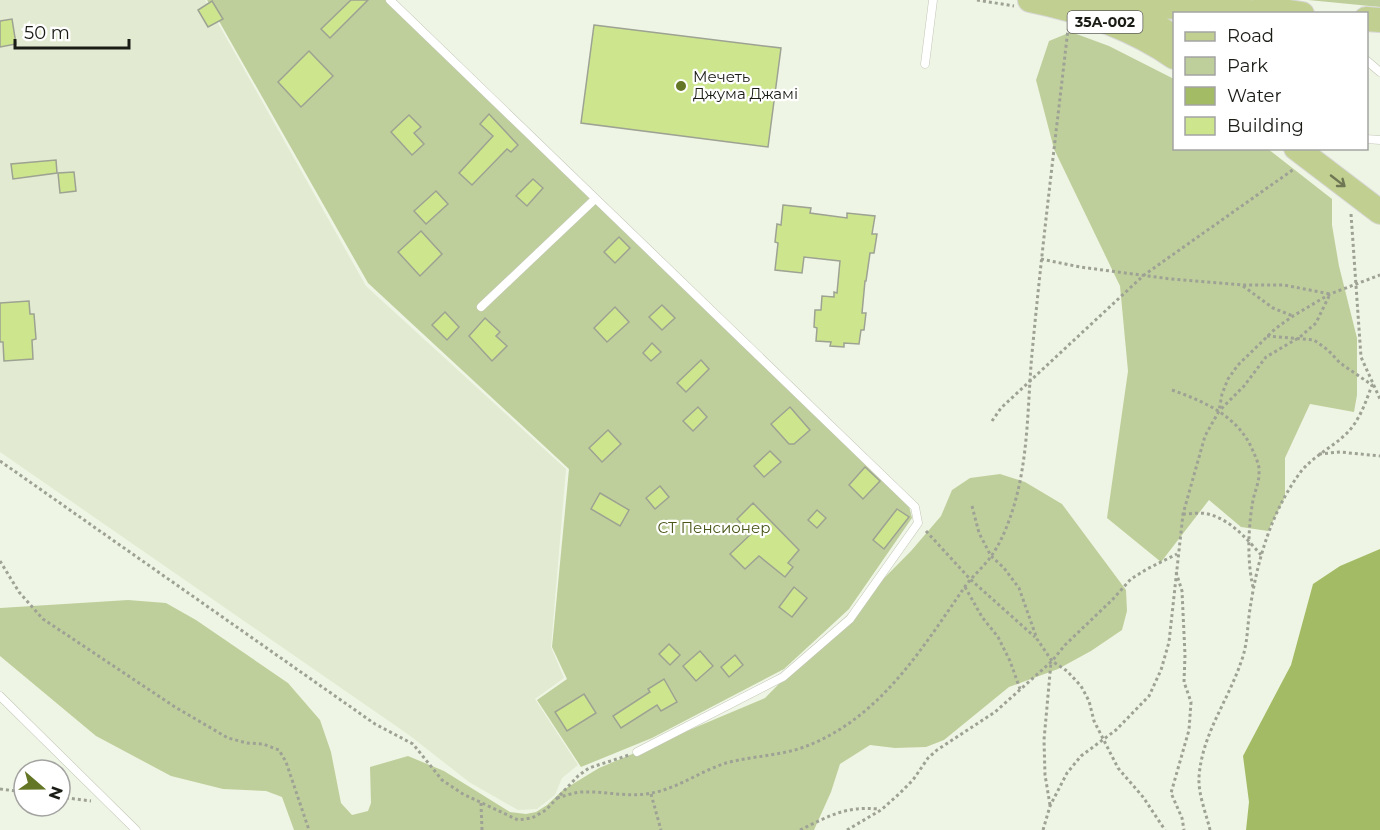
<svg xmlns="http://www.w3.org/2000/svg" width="1380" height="830" viewBox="0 0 1380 830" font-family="Montserrat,sans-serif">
	<rect width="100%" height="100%" fill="#eff5e4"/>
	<!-- built -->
	<polygon fill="#e2ead1" points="0,0 205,0 366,286 566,469 551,647 564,678 535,699 578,765 562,778 555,795 537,809 518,810 469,782 409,735 0,452"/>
	<!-- green -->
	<g fill="#bfcf9c">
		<polygon points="207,0 387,0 909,506 912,518 849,609 784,669 652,738 581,767 537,700 567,679 552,647 569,469 368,283"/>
		<polygon points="1308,0 1380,0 1380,7"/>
		<polygon points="1071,32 1109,46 1174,79 1174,148 1268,149 1332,199 1332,225 1339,266 1357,338 1357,395 1354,412 1310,404 1285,458 1285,497 1268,531 1241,527 1209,500 1161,562 1107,518 1128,371 1120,286 1054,149 1036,80 1049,41"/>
		<polygon points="1000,474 1025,482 1062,504 1126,590 1127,611 1122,630 1091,651 1058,669 1009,687 944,740 926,747 895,748 870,745 840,764 831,792 814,830 294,830 282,797 266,791 223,789 171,776 96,736 0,656 0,608 128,600 166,603 196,620 288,683 320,720 331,752 341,803 352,815 368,811 371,803 370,767 408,756 444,771 510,812 526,814 536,812 547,805 563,790 599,768 765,698 911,551 941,516 952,490 970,478"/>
	</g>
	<!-- water -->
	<polygon fill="#a4bb65" points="1380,549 1380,830 1246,830 1249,802 1243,756 1291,665 1313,584 1340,566"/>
	<!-- building -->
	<g fill="#cde68e" stroke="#9da292" stroke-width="1.5">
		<polygon points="351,0 368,0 330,38 321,29"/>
		<polygon points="212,1 223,19 208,27 198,10"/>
		<polygon points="12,19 16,44 0,47 0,21"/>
		<polygon points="594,25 781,48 768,147 581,123"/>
		<polygon points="309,51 333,76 301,107 278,82"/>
		<polygon points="489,114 518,145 511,152 507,149 472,185 459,173 493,136 480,124"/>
		<polygon points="409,115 421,127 414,133 424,144 412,155 391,132"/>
		<polygon points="56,160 57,173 13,179 11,164"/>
		<polygon points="74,172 76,191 60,193 58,173"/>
		<polygon points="533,179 543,188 527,206 516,196"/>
		<polygon points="436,191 448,204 426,224 414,211"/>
		<polygon points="783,205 811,208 810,213 847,218 847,213 875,216 872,234 877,234 874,253 870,253 866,281 865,281 862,313 866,313 864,330 861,330 859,344 844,343 844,347 830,346 831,342 816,341 817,328 814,327 815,310 821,310 822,296 834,297 834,292 837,293 840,261 804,257 802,273 775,270 778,243 775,242 777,224 781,225"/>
		<polygon points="421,231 442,254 420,276 398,252"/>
		<polygon points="619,237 630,248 615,263 604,252"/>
		<polygon points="29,301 30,314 34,314 36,339 32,340 33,359 4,361 3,342 0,342 0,303"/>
		<polygon points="662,305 675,318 662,330 649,317"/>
		<polygon points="615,307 629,322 607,342 594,328"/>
		<polygon points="445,312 459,327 447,340 432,325"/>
		<polygon points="485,318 500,332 496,336 507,346 492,361 469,336"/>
		<polygon points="652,343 661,352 651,361 643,353"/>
		<polygon points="701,360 709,369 686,392 677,383"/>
		<polygon points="698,407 707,417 693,431 683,421"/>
		<polygon points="790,407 810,430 794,444 789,444 771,424"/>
		<polygon points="608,430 621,444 602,462 589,448"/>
		<polygon points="770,451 781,462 764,477 754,466"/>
		<polygon points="865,467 880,481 863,499 849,485"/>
		<polygon points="660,486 669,497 655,509 646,498"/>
		<polygon points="600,493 629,510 620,526 591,509"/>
		<polygon points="753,503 799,550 788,563 793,567 785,577 759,556 745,569 730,554 751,534 737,519"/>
		<polygon points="897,509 909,517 884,549 873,540"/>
		<polygon points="817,510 826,518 817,528 808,520"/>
		<polygon points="794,587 807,598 792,617 779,607"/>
		<polygon points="669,644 680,655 670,665 659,654"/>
		<polygon points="700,651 713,666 696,681 683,666"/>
		<polygon points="735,655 743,665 729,677 721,667"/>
		<polygon points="664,679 677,702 661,711 657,705 621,728 613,716 650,692 648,689"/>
		<polygon points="584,694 596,713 567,731 555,712"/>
	</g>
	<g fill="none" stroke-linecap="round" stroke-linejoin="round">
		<defs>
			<g id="service">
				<polyline points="390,0 915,507 918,523 850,619 783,677 637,752"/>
				<polyline points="1366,60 1380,72"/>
				<polyline points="925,64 933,0"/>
				<polyline points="1366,139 1380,140"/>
				<polyline points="481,307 595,199"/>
				<polyline points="0,696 136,830"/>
			</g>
			<g id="primary">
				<path d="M1030 0C1079 10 1133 28 1174 57"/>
				<polyline points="1074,0 1277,14"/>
				<polyline points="1127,5 1174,38"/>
				<polyline points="1262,8 1302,14"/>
				<polyline points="1366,19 1380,20"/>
				<polyline points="1296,148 1380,212"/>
			</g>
		</defs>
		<!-- service casing -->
		<use href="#service" stroke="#c1c6b6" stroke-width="9"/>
		<!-- primary casing -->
		<use href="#primary" stroke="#d6d6d5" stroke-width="26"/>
		<!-- path -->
		<g stroke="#9ea295" stroke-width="3" stroke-dasharray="3 3" stroke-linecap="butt">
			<polyline points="977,0 1014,6"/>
			<polyline points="1351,214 1361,357 1380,399"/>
			<polyline points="1041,259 1080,267 1171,279 1242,285 1284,285 1330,294 1316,323 1300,337 1266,357 1244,386 1220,410"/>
			<polyline points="1243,286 1273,308 1293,316"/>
			<path d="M1172 390C1206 402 1239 417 1253 451 1256 458 1260 466 1259 473 1259 483 1255 491 1253 500 1248 528 1247 561 1253 587"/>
			<polyline points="992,421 1001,408 1144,275 1294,169"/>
			<polyline points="1319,454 1340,452 1380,456"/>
			<polyline points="0,461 375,724 413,744 442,780 463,794 518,820 532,818 546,810 578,776 589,768 629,755"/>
			<polyline points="972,506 979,533 991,556 1004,568 1019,588 1037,639 1052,661 1067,671 1081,686 1089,701 1094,721 1118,768 1143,797 1165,830"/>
			<path d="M1183 514C1191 514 1200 512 1208 514 1230 519 1248 540 1262 556"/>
			<polyline points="926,531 970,579 1035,637"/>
			<polyline points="0,561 19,592 43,619 175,707 228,738 247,743 263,744 279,750 286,762 309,830"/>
			<polyline points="1176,572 1182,591 1185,655 1184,682 1191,702 1189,730 1171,793 1182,818 1184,830"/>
			<polyline points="965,587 982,617 998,637 1010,661 1020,689"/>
			<polyline points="0,789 24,792"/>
			<polyline points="651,794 661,830"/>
			<polyline points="60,797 91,801"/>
			<path d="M557 798C565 796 574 792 583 792 606 791 629 798 652 793 678 788 701 771 726 763 756 755 786 756 814 743 883 713 923 647 964 588 972 576 984 567 992 555 1001 542 1007 527 1012 512 1030 457 1027 399 1033 343 1043 238 1056 134 1068 29"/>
			<polyline points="481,803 482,830"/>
			<polyline points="1050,805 1045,775 1044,740 1051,662"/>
			<path d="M800 830C829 816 845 806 879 809"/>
			<polyline points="847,830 881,810 900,793 913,780 928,758 937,750 995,712 1052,661 1065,645 1112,600 1131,579 1147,569 1177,554"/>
			<polyline points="1043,830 1050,806 1067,773 1081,756 1116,730 1149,696 1161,670 1169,642 1183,514 1205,436 1219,411 1222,394 1228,379 1238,365 1275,329 1293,316 1330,294 1380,275"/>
			<path d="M1210 830C1206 813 1198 794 1199 777 1202 734 1228 701 1241 662 1248 644 1247 627 1250 609 1257 562 1270 516 1297 477 1310 457 1331 449 1347 433 1360 420 1366 401 1372 385L1340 363 1328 350 1314 340 1267 336"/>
		</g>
		<!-- service -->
		<use href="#service" stroke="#fff" stroke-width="8"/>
		<!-- primary -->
		<use href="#primary" stroke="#c1d090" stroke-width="24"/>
	</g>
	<!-- one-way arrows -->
	<defs><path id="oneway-shaft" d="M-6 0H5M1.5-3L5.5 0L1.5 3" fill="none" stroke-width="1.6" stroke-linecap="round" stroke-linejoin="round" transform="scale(1.5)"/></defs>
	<use stroke="#6e7653" href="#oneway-shaft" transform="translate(1338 181) rotate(38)"/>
	<!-- markers -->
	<circle fill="#637625" stroke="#fff" stroke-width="2" cx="681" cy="86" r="6"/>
	<g text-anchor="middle" stroke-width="4.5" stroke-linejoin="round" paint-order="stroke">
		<!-- shield labels -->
		<rect fill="#fff" stroke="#5f605c" stroke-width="1.5" x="1067.5" y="11" width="75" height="22" rx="4.5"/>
		<g font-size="14" font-weight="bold" fill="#1a1c16">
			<text x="1105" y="27">35А-002</text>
		</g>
		<!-- poi labels -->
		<g font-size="15" fill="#1a1c16" stroke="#fff" text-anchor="start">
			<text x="693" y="82">Мечеть<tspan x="693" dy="17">Джума Джамі</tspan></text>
		</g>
		<!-- park labels -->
		<g font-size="15" fill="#485718" stroke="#fff">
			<text x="714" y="533">СТ Пенсионер</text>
		</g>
	</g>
	<!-- legend -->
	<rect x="1173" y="12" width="195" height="138" fill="#ffffff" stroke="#a3a4a2" stroke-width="1.5"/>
	<rect x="1185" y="32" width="30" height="9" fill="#c1d090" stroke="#a3a4a2" stroke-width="1.5"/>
	<text x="1227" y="42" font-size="18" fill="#1a1c16">Road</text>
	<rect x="1185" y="57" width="30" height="18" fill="#bfcf9c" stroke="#a3a4a2" stroke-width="1.5"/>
	<text x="1227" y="72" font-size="18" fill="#1a1c16">Park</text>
	<rect x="1185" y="87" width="30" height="18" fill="#a4bb65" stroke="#a3a4a2" stroke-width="1.5"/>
	<text x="1227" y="102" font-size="18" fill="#1a1c16">Water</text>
	<rect x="1185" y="117" width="30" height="18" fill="#cde68e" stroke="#a3a4a2" stroke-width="1.5"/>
	<text x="1227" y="132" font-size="18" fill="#1a1c16">Building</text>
	<!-- north arrow -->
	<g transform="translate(42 788) rotate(110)"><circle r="28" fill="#ffffff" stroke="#a3a4a2" stroke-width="1.5"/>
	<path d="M0-4.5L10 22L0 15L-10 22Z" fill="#637625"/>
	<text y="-9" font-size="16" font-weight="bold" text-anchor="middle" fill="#1a1c16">N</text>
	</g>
	<!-- scale -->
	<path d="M15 39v9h114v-9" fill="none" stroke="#1a1c16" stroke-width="3"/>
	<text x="24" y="39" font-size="18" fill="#1a1c16" stroke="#ffffff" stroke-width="4.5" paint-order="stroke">50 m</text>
</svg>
